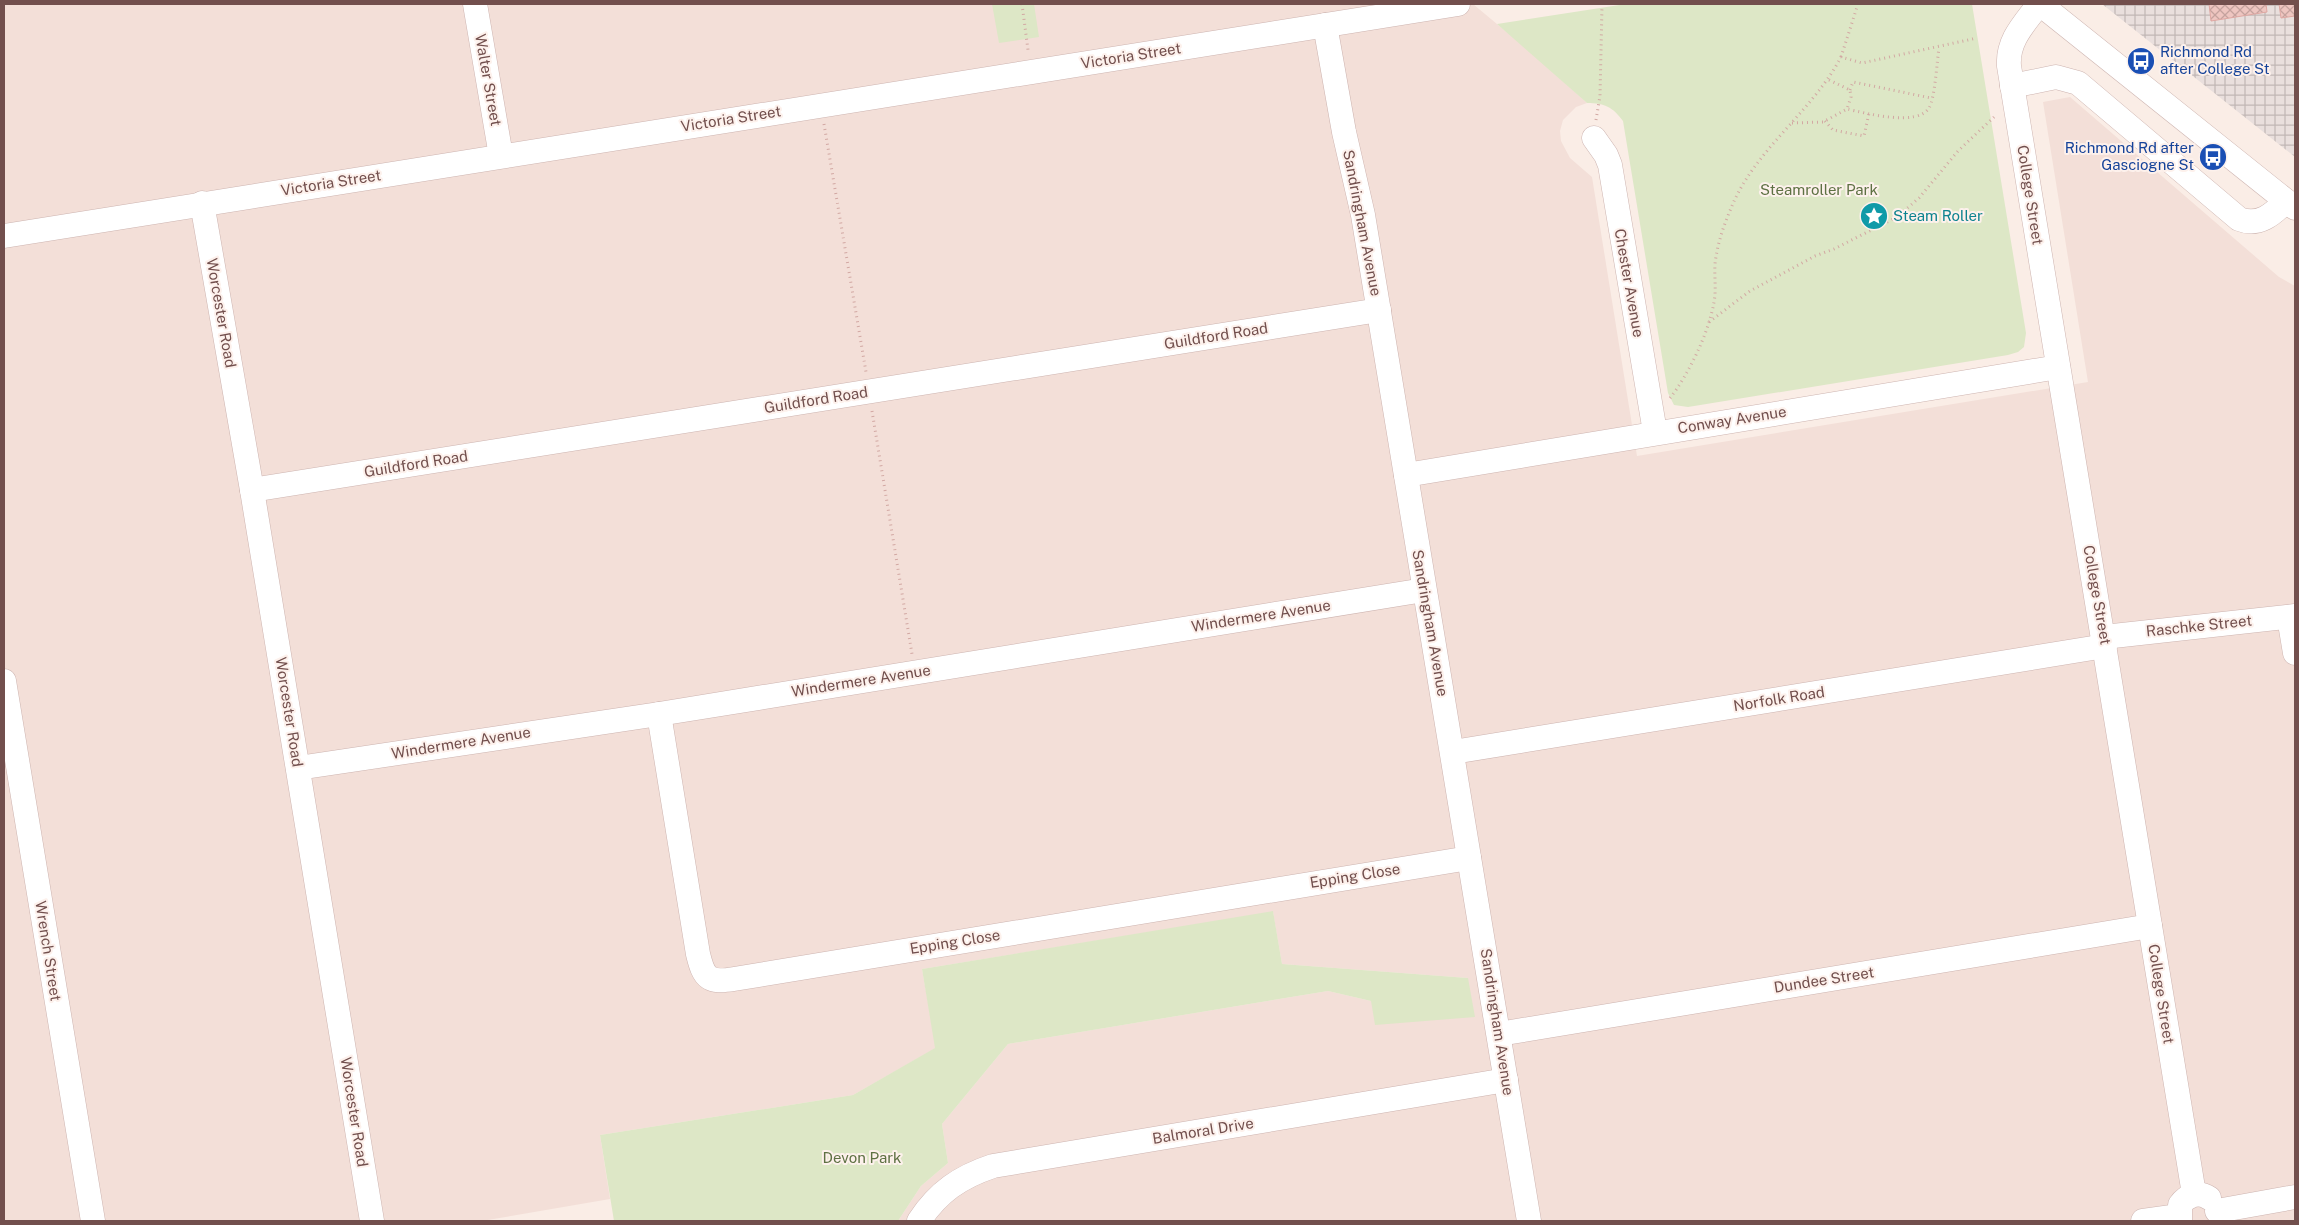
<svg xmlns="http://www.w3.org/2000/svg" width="2299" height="1225" viewBox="0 0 2299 1225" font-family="'Public Sans',sans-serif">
	<defs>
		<pattern id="industrial-grid" width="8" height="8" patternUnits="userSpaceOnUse" patternTransform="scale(1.25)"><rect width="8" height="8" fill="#e9dfdd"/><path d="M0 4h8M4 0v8" fill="none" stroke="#c1b7b5"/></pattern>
		<pattern id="building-cross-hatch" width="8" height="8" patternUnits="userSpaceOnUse" patternTransform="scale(1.25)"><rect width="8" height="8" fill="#eec5c0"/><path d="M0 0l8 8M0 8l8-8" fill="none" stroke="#c5a29e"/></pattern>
	</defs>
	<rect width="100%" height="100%" fill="#faede6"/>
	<!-- residential -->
	<polygon fill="#f3dfd8" points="4,4 1473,4 1534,55 1587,103 1576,107 1563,120 1560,131 1561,141 1570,158 1592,177 1637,456 2088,382 2043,102 2070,97 2279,277 2295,286 2295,1221 898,1221 921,1186 948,1163 942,1124 1008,1044 1328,991 1371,1001 1468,978 1282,964 1273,912 922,969 936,1048 853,1095 600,1135 610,1199 482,1221 4,1221"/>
	<!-- industrial -->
	<polygon fill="url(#industrial-grid)" points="2102,4 2295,4 2295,157"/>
	<!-- green -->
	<g fill="#dde7c6">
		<polygon points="992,4 1034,4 1039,37 999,43"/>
		<path d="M1626 4H1972L2026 333 2024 347 2018 352 2008 355 1688 407 1674 405 1668 393 1623 121C1613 107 1604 103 1587 103L1497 24Z"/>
		<polygon points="1273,911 1282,964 1468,978 1475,1017 1375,1025 1371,1001 1328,991 1008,1044 942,1124 948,1163 921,1186 898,1221 614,1221 600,1135 853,1095 935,1048 922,969"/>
	</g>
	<!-- building -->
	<g fill="url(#building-cross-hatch)" stroke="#dfa7a2">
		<polygon points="2209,4 2266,4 2267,12 2211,21"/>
		<polygon points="2279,4 2295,4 2295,16 2281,18"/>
	</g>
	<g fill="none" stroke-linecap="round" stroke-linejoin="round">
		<defs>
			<g id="minor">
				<polyline points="475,4 501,156"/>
				<path d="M2039 4C2025 23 2007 40 2009 66L2194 1194"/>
				<polyline points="2040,4 2295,208"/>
				<polyline points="1325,25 1344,132 1363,215 1529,1221"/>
				<path d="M2012 86 2056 77 2078 83 2239 219C2259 227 2273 214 2286 201"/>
				<polyline points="1594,138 1606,155 1610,165 1655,432"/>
				<polyline points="202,203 252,490 372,1221"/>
				<polyline points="4,236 1458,4"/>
				<polyline points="1406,475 2058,367"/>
				<polyline points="252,490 1379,310"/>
				<polyline points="2289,617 2295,653"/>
				<polyline points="2104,637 2295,616"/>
				<polyline points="4,681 93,1221"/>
				<path d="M659 714 698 954C704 979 709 983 734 979L1469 858"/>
				<polyline points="1453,752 2105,646"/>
				<polyline points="298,768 659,714 1424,590"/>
				<polyline points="1499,1034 2150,926"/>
				<polyline points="2217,1211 2295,1197"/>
				<path d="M919 1221C938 1192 960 1177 993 1166L1506 1080"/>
				<polyline points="2143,1221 2179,1216"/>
				<path d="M2180 1221V1205C2187 1195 2199 1191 2209 1198"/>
			</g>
		</defs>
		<!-- minor casing -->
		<use href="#minor" stroke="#cdb4b0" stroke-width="25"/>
		<!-- path -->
		<g stroke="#d2a8a3" stroke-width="3" stroke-dasharray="1 4" stroke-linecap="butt">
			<polyline points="1022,4 1028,50"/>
			<polyline points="1841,57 1858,4"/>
			<polyline points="1829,80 1850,90 1851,97 1847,109"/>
			<polyline points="1850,90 1853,82 1931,98"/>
			<polyline points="1596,120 1600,96 1602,6"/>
			<polyline points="1825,121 1833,130 1864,136 1869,113"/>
			<path d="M1792 123 1823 122 1847 109C1865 113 1917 127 1929 108 1935 98 1937 61 1939 48"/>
			<polyline points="824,124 866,372"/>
			<polyline points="1709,322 1750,291 1815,256 1834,249 1897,217 1919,198 1958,151 1994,117"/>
			<path d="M1670 398C1689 374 1709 332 1714 302 1717 287 1713 271 1716 257 1719 237 1727 217 1735 199 1761 145 1813 110 1841 57L1862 63 1977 38"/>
			<polyline points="872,411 912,654"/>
		</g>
		<!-- minor -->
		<use href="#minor" stroke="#fff" stroke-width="24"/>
	</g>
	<!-- icons -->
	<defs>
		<symbol id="bus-disc" viewBox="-11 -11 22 22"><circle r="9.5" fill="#1a4fb4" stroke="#fdf1ec"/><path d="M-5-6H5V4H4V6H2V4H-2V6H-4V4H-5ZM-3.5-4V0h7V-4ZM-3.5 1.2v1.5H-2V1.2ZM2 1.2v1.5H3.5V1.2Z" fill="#fff"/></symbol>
		<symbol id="sight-disc" viewBox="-11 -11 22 22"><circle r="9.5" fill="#0f9aa8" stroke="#fdf1ec"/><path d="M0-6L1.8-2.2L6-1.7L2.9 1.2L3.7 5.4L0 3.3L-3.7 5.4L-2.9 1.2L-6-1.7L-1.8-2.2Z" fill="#fff"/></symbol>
	</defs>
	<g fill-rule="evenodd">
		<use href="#bus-disc" x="2125" y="45" width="32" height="32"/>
		<use href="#bus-disc" x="2197" y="141" width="32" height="32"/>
		<use href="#sight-disc" x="1858" y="200" width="32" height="32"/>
	</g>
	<g text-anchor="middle" stroke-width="4" stroke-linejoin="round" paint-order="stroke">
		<!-- transit labels -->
		<g font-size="15" fill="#164399" stroke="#fdf1ec" text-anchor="start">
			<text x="2160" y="57">Richmond Rd<tspan x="2160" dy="17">after College St</tspan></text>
			<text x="2194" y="153" text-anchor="end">Richmond Rd after<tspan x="2194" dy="17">Gasciogne St</tspan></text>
		</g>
		<!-- street labels -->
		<g font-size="15" fill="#724f4d" stroke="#fdf1ec">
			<text transform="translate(1131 56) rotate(-9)" y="5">Victoria Street</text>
			<text transform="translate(488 80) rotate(80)" y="5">Walter Street</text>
			<text transform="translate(731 119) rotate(-9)" y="5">Victoria Street</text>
			<text transform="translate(331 183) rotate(-9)" y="5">Victoria Street</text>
			<text transform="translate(2030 195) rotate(81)" y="5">College Street</text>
			<text transform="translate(1362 223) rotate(79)" y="5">Sandringham Avenue</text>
			<text transform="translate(1629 283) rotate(80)" y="5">Chester Avenue</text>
			<text transform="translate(221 313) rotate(80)" y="5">Worcester Road</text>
			<text transform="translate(1216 336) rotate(-9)" y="5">Guildford Road</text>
			<text transform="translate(816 400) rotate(-9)" y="5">Guildford Road</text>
			<text transform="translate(1732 420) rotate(-9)" y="5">Conway Avenue</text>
			<text transform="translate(416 464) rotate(-9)" y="5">Guildford Road</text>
			<text transform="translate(2097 595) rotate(80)" y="5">College Street</text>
			<text transform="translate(1261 616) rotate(-9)" y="5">Windermere Avenue</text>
			<text transform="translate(1430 623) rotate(80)" y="5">Sandringham Avenue</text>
			<text transform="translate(2199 626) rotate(-6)" y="5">Raschke Street</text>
			<text transform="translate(861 681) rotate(-9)" y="5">Windermere Avenue</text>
			<text transform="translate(1779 699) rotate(-9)" y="5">Norfolk Road</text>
			<text transform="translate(289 712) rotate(81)" y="5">Worcester Road</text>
			<text transform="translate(461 743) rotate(-9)" y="5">Windermere Avenue</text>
			<text transform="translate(1355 876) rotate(-9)" y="5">Epping Close</text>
			<text transform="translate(955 942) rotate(-9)" y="5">Epping Close</text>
			<text transform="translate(48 951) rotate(81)" y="5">Wrench Street</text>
			<text transform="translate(1824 980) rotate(-9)" y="5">Dundee Street</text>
			<text transform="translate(2161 994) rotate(81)" y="5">College Street</text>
			<text transform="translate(1497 1022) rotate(81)" y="5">Sandringham Avenue</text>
			<text transform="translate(354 1112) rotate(81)" y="5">Worcester Road</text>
			<text transform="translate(1203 1131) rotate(-9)" y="5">Balmoral Drive</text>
		</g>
		<!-- park labels -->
		<g font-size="15" fill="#5e7143" stroke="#fdf1ec">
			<text x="1819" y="195">Steamroller Park</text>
			<text x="862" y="1163">Devon Park</text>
		</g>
		<!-- culture labels -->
		<g font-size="15" fill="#0d838f" stroke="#fdf1ec" text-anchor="start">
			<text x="1893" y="221">Steam Roller</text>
		</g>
	</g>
	<!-- border -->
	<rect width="2299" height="1225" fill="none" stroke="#724f4d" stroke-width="10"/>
</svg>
